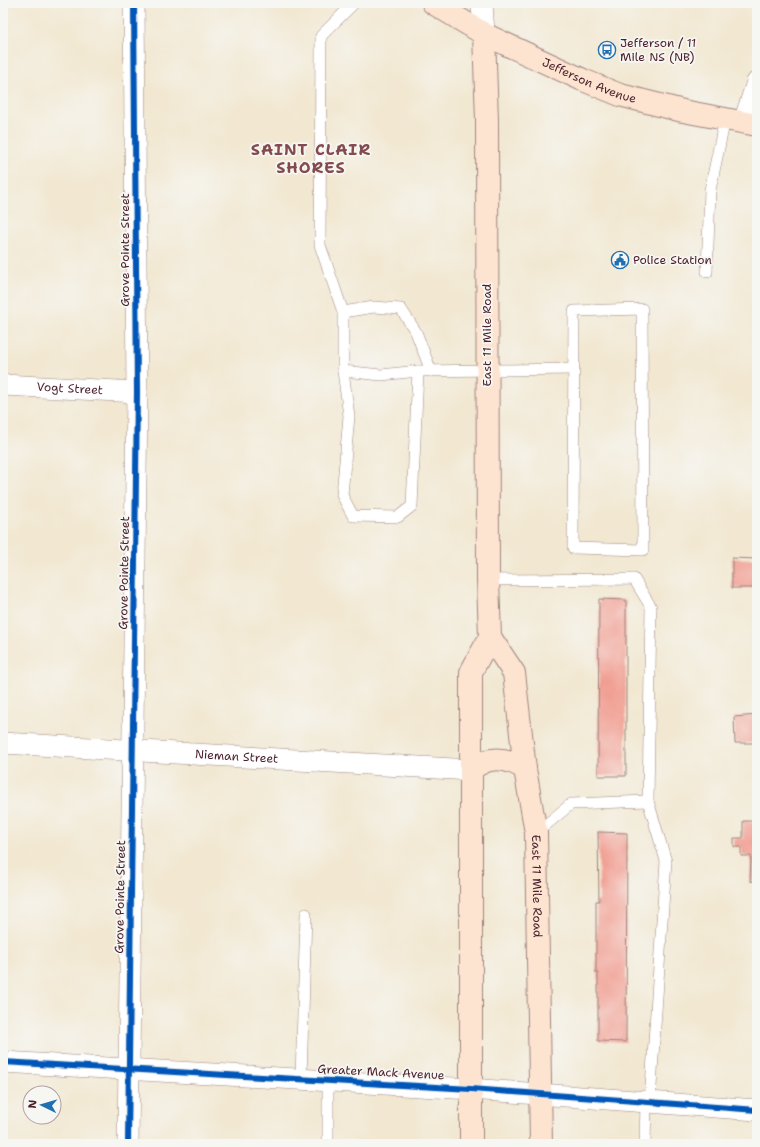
<svg xmlns="http://www.w3.org/2000/svg" width="760" height="1147" viewBox="0 0 760 1147" font-family="'Shantell Sans',sans-serif">
	<rect width="100%" height="100%" fill="#f6f6f2"/>
	<filter id="ink" filterUnits="userSpaceOnUse"><feTurbulence type="fractalNoise" baseFrequency=".025" numOctaves="2"/><feDisplacementMap in="SourceGraphic" scale="8" xChannelSelector="R" yChannelSelector="G"/><feConvolveMatrix kernelMatrix="1 2 1 2 8 2 1 2 1" color-interpolation-filters="sRGB"/></filter>
	<filter id="wash" filterUnits="userSpaceOnUse"><feTurbulence type="fractalNoise" baseFrequency=".012" numOctaves="4" result="noise"/><feDisplacementMap in="SourceGraphic" scale="16" xChannelSelector="R" yChannelSelector="G"/><feGaussianBlur stdDeviation="0.9" result="paint"/><feColorMatrix in="noise" values="0 0 0 0 0 0 0 0 0 0 0 0 0 0 0 0 0 1.4 0 .05"/><feComposite in="paint" operator="in"/></filter>
	<g filter="url(#wash)">
		<rect width="100%" height="100%" fill="#f2e8d2"/>
		<g id="blocks">
			<!-- building -->
			<g fill="#f19d91">
				<polygon points="732,558 757,559 757,588 732,588"/>
				<polygon points="599,599 626,600 626,776 598,776"/>
				<polygon points="757,715 757,743 735,743 734,717"/>
				<polygon points="743,821 757,821 757,882 750,881 751,856 741,856 741,847 734,847 734,838 743,838"/>
				<polygon points="598,832 627,833 626,1042 598,1041 598,973 596,973 596,901 599,901"/>
			</g>
		</g>
	</g>
	<g filter="url(#ink)">
		<use href="#blocks" fill-opacity="0" stroke="#9e847e" stroke-width="1"/>
		<g fill="none" stroke-linecap="round" stroke-linejoin="round">
			<defs>
				<g id="service">
					<polyline points="354,3 321,36 320,245 343,312 343,371 381,375 418,371 573,369"/>
					<polyline points="707,272 710,190 725,119"/>
					<polygon points="642,309 643,550 573,548 574,311"/>
					<polyline points="343,312 374,307 401,309 416,332 431,371"/>
					<polyline points="343,371 349,416 342,495 353,516 398,517 412,506 418,371"/>
					<polyline points="488,580 634,579 651,607 648,801"/>
					<polyline points="536,833 571,804 648,801 666,861 650,1102"/>
					<polyline points="301,1079 306,914"/>
					<polyline points="328,1144 328,1080"/>
					<polyline points="645,1144 646,1102"/>
				</g>
				<g id="minor">
					<polyline points="482,3 484,34"/>
					<polyline points="744,122 757,82"/>
					<path id="s1" d="M3 385 137 392"/>
					<path id="s2" d="M3 743 471 770"/>
					<polyline points="3,1062 471,1089 757,1110"/>
					<polyline points="128,1144 137,392 134,3"/>
				</g>
				<g id="secondary">
					<path id="s3" d="M433 3 484 34 583 80 620 95 683 111 757 125"/>
					<path id="s4" d="M490 637 514 673 525 769 536 833 541 1144"/>
					<path d="M471 770C489 755 506 757 525 769"/>
					<polyline points="471,1144 471,672 490,637 488,580 487,120 484,34"/>
				</g>
			</defs>
			<!-- service casing -->
			<use href="#service" stroke="#9e847e" stroke-width="12"/>
			<!-- minor casing -->
			<use href="#minor" stroke="#9e847e" stroke-width="22"/>
			<!-- secondary casing -->
			<use href="#secondary" stroke="#9e847e" stroke-width="24"/>
			<!-- service -->
			<use href="#service" stroke="#fff" stroke-width="11"/>
			<!-- minor -->
			<use href="#minor" stroke="#fff" stroke-width="21"/>
			<!-- secondary -->
			<use href="#secondary" stroke="#fde4d1" stroke-width="22"/>
			<defs>
				<g id="cycleway">
					<polyline points="3,1062 471,1089 757,1110"/>
					<polyline points="128,1144 137,392 134,3"/>
				</g>
			</defs>
			<!-- cycleway casing -->
			<use href="#cycleway" stroke="#f6f6f2" stroke-width="8"/>
			<!-- cycleway -->
			<use href="#cycleway" stroke="#0057b8" stroke-width="6"/>
		</g>
	</g>
	<!-- icons -->
	<defs>
		<symbol id="bus-ring" viewBox="-11 -11 22 22"><circle r="9.5" fill="#f6f6f2" stroke="#1f6fb2" stroke-width="1.5"/><path d="M-5-6H5V4H4V6H2V4H-2V6H-4V4H-5ZM-3.5-4V0h7V-4ZM-3.5 1.2v1.5H-2V1.2ZM2 1.2v1.5H3.5V1.2Z" fill="#1f6fb2"/></symbol>
		<symbol id="civic-ring" viewBox="-11 -11 22 22"><circle r="9.5" fill="#f6f6f2" stroke="#1f6fb2" stroke-width="1.5"/><path d="M-.6-6.5H3V-4.5H.6V-3L4-1V1h2V6H-6V1h2V-1L-.6-3ZM-1.2 2.5V6h2.4V2.5Z" fill="#1f6fb2"/></symbol>
	</defs>
	<g fill-rule="evenodd">
		<use href="#bus-ring" x="597" y="40" width="20" height="20"/>
		<use href="#civic-ring" x="610" y="250" width="20" height="20"/>
	</g>
	<g text-anchor="middle" stroke-width="3.5" stroke-linejoin="round" paint-order="stroke">
		<!-- poi labels -->
		<g font-size="12" fill="#4a1f2b" stroke="#f6f6f2" text-anchor="start">
			<text x="620" y="47">Jefferson / 11<tspan x="620" dy="14">Mile NS (NB)</tspan></text>
			<text x="633" y="264">Police Station</text>
		</g>
		<!-- street labels -->
		<g font-size="12" fill="#4a1f2b" stroke="#f6f6f2">
			<text dy="4" stroke="none"><textPath href="#s3" startOffset="175">Jefferson Avenue</textPath></text>
			<text transform="translate(125 250) rotate(-90)" y="4">Grove Pointe Street</text>
			<text transform="translate(487 335) rotate(-90)" y="4">East 11 Mile Road</text>
			<text dy="4" stroke="none"><textPath href="#s1" startOffset="67">Vogt Street</textPath></text>
			<text transform="translate(124 573) rotate(-89)" y="4">Grove Pointe Street</text>
			<text dy="4" stroke="none"><textPath href="#s2" startOffset="234">Nieman Street</textPath></text>
			<text dy="4" stroke="none"><textPath href="#s4" startOffset="258">East 11 Mile Road</textPath></text>
			<text transform="translate(120 897) rotate(-89)" y="4">Grove Pointe Street</text>
			<text transform="translate(381 1072) rotate(3)" y="4">Greater Mack Avenue</text>
		</g>
		<!-- district labels -->
		<g font-size="16" font-weight="bold" letter-spacing="1" fill="#844b4f" stroke="#f6f6f2">
			<text x="311" y="155">SAINT CLAIR<tspan x="311" dy="18">SHORES</tspan></text>
		</g>
	</g>
	<!-- margin -->
	<rect width="760" height="1147" fill="none" stroke="#f6f6f2" stroke-width="16"/>
	<!-- north arrow -->
	<g transform="translate(42 1105) rotate(275)"><circle r="19" fill="#f6f6f2" stroke="#b1a0a2"/>
	<path d="M0-3L7 15L0 10L-7 15Z" fill="#1f6fb2"/>
	<text y="-6" font-size="11" font-weight="bold" text-anchor="middle" fill="#4a1f2b">N</text>
	</g>
</svg>
